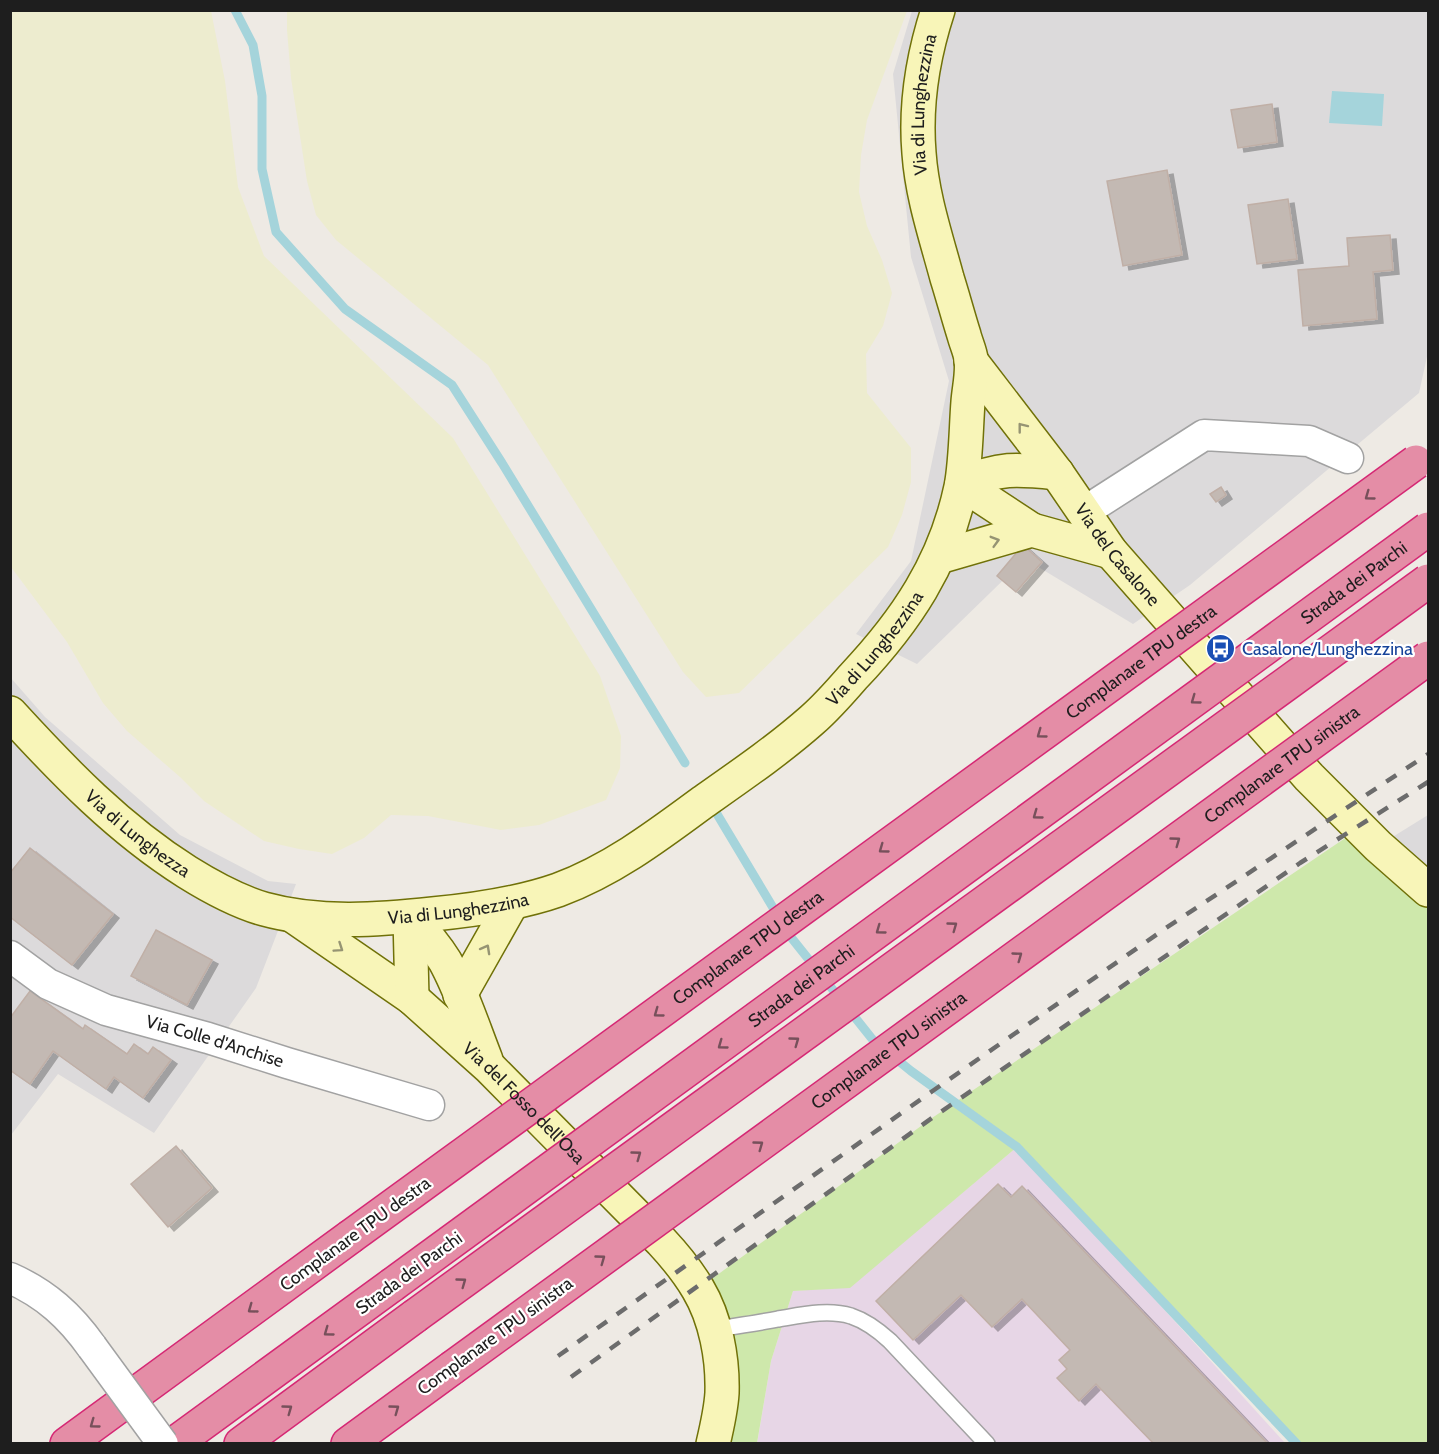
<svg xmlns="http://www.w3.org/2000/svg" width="1439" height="1454" viewBox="0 0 1439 1454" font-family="Cabin,sans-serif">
	<defs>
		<filter id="shadow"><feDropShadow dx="6" dy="4" stdDeviation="0" flood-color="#0004"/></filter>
	</defs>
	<rect width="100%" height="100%" fill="#eeeae4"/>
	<!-- residential -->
	<g fill="#dcdadb">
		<polygon points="912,11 1428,11 1428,352 1419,393 1190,585 1133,624 1025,559 917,664 856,634 911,561 949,381 911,257 893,74"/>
		<polygon points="10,677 45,717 180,835 268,881 296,884 256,988 154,1133 58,1074 11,1135"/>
		<polygon points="1428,815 1428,874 1378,846"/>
	</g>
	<!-- industrial -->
	<polygon fill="#e7d6e6" points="1017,1147 1285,1443 757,1444 771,1361 793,1291 850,1287"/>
	<!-- farmland -->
	<g fill="#edeccf">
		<polygon points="11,10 211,11 225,81 238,187 264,256 453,438 600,676 621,736 620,768 606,800 539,825 501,830 428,816 391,815 364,838 332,854 299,849 264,841 204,801 180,777 127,731 103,703 67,642 11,567"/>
		<polygon points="287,11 907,11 867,120 861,155 859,192 867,226 882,260 892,293 883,326 866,354 867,393 911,448 911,482 902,515 888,547 739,693 706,697 683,672 488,365 336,240 316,215 307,181 291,78 287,30"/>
	</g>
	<!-- grass -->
	<polygon fill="#cee8ab" points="1360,828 1428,874 1428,1443 1297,1443 1017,1147 850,1288 793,1291 771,1361 757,1443 713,1443 698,1289 932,1118"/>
	<!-- water -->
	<polygon fill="#a5d4db" points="1332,91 1384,94 1382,126 1329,123"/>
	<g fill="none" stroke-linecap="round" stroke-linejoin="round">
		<!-- stream -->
		<g stroke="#a5d4db" stroke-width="9">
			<polyline points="235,10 253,45 262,96 262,169 276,232 345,309 452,385 502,463 685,763"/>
			<polyline points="714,809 790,936 873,1040 911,1071 1017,1147 1297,1444"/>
		</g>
	</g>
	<!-- building -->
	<g fill="#c3b9b3" stroke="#c0afa6" stroke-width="1.5" filter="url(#shadow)">
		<polygon points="1272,104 1277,142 1238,148 1231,110"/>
		<polygon points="1167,170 1182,255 1123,266 1107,181"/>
		<polygon points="1288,199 1297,259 1257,264 1248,205"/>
		<polygon points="1390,235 1393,270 1373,272 1377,319 1303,326 1298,270 1349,266 1347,238"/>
		<polygon points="1221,487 1226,495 1216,502 1210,494"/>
		<polygon points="1023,545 1042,562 1016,592 997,576"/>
		<polygon points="30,848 113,914 72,965 10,917 10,873"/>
		<polygon points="156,930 212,960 187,1005 131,976"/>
		<polygon points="30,991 83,1029 85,1025 127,1054 134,1044 148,1054 153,1047 171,1060 143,1098 114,1077 106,1089 53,1051 30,1084 10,1070 10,1018"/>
		<polygon points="176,1146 212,1188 168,1227 131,1184"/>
		<polygon points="998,1184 1011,1197 1022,1186 1268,1444 1154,1444 1096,1384 1079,1401 1057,1378 1067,1369 1059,1360 1070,1350 1022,1299 992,1327 961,1295 913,1340 876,1301"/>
	</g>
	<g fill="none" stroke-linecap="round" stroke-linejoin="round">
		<defs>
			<path id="lane" d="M714 1330C736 1326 757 1323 778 1319 802 1315 828 1309 851 1316 866 1321 878 1330 890 1341L987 1444"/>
			<g id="street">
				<polyline points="1084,512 1204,435 1309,441 1348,458"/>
				<path id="s1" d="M10 956 48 984 106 1010 208 1038 287 1063 429 1105"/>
				<path d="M10 1278C46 1294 70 1316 92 1347"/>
			</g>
			<g id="secondary">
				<path id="s2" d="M971 361 1057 473 1111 552 1309 777 1378 846 1428 890"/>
				<path d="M962 484C1000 467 1017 469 1057 473"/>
				<polyline points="962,484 1032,530"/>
				<polyline points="939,557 1032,530 1111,552"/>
				<path id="s3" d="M10 713C64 772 119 829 187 872 211 887 236 901 264 909 318 924 378 920 433 914 475 910 518 904 558 890 612 870 657 836 703 802 740 776 778 750 812 720 827 707 840 692 853 677 906 621 945 563 961 487 966 461 966 428 968 402 969 388 973 373 971 359 970 351 966 343 964 335 958 316 953 297 947 278 936 237 922 196 919 153 915 105 923 56 938 10"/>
				<path id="s4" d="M293 916 412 998 489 1067 661 1241C675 1256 688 1272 698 1289 716 1319 723 1359 722 1393 721 1410 717 1427 713 1444"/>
				<path d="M410 917C423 931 435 945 445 961 462 992 473 1027 486 1060"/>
				<polyline points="410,917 412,998"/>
				<polyline points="460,995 512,903"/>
			</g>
			<g id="highway">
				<polyline points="67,1444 350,1237"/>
				<polyline points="174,1444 392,1285"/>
				<polyline points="241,1444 415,1316"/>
				<polyline points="348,1444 452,1368"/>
			</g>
		</defs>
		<!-- lane casing -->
		<use href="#lane" stroke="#a2a2a2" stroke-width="18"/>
		<!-- street casing -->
		<use href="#street" stroke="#a2a2a2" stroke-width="33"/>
		<!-- secondary casing -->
		<use href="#secondary" stroke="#707108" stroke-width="36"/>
		<!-- highway casing -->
		<use href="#highway" stroke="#d52874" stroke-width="36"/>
		<!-- lane -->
		<use href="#lane" stroke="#fff" stroke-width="15"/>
		<!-- street -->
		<use href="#street" stroke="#fff" stroke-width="30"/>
		<!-- secondary -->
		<use href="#secondary" stroke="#f8f5b8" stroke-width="33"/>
		<!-- highway -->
		<use href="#highway" stroke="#e48da6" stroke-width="33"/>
		<!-- rail -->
		<g stroke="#6c6c6c" stroke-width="4.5" stroke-dasharray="12 12" stroke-linecap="butt">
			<polyline points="558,1356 934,1090 1166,928 1428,754"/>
			<polyline points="571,1377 932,1118 1300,863 1428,782"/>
		</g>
		<defs>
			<polyline id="street-bridge" points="92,1347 163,1444"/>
			<g id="highway-bridge">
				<path id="s5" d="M350 1237 1416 462"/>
				<path id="s6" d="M392 1285 1428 529"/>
				<polyline points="415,1316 1428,581"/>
				<path id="s7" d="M452 1368 1428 658"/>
			</g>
		</defs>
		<!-- street-bridge casing -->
		<use href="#street-bridge" stroke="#a2a2a2" stroke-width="33" stroke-linecap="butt"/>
		<!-- highway-bridge casing -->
		<use href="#highway-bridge" stroke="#d52874" stroke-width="36" stroke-linecap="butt"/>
		<!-- street-bridge -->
		<use href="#street-bridge" stroke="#fff" stroke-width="30"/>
		<!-- highway-bridge -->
		<use href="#highway-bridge" stroke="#e48da6" stroke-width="33"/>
	</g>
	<!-- one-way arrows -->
	<defs><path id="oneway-chevron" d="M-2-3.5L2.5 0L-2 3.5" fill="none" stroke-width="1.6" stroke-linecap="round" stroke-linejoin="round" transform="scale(1.5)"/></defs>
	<g stroke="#969473">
		<use href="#oneway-chevron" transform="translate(1022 427) rotate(-128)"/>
		<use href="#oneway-chevron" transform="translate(995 541) rotate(-16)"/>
		<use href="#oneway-chevron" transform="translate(339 948) rotate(34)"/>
		<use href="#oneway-chevron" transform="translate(486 949) rotate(-61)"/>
	</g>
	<g stroke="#77505b">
		<use href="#oneway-chevron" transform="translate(1369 496) rotate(144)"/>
		<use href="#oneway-chevron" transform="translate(1195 700) rotate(144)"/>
		<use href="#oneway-chevron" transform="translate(1041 734) rotate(144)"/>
		<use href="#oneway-chevron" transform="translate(1037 815) rotate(144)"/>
		<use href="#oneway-chevron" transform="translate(1176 841) rotate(-36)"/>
		<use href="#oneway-chevron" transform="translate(883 849) rotate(144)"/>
		<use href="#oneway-chevron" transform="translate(953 926) rotate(-36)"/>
		<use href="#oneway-chevron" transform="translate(880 930) rotate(144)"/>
		<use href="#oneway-chevron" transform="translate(1018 956) rotate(-36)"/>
		<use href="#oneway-chevron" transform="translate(658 1013) rotate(144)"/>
		<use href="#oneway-chevron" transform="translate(795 1041) rotate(-36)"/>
		<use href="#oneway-chevron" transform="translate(722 1045) rotate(144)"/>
		<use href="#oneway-chevron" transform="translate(759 1145) rotate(-36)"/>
		<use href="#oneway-chevron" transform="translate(637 1155) rotate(-36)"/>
		<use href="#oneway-chevron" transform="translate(601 1259) rotate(-36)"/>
		<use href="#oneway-chevron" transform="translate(462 1282) rotate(-36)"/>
		<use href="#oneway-chevron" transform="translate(252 1309) rotate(144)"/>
		<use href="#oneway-chevron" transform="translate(328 1332) rotate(144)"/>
		<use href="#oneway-chevron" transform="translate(288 1409) rotate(-36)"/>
		<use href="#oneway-chevron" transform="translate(395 1409) rotate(-36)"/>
		<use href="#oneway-chevron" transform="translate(94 1424) rotate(144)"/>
	</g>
	<!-- icons -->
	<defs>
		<symbol id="bus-disc" viewBox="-11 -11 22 22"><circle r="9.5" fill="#1a4fb4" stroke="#fff"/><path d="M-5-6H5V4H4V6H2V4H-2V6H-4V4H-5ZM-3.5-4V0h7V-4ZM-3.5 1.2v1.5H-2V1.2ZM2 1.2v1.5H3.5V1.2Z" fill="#fff"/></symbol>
	</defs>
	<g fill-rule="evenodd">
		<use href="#bus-disc" x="1204" y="632" width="33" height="33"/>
	</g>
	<g text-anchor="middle" stroke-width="4.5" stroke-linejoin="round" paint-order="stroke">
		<!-- street labels -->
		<g font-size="18" fill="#1e1e1e" stroke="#fff">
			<text dy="6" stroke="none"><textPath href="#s3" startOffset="1600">Via di Lunghezzina</textPath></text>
			<text dy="6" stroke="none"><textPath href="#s2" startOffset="243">Via del Casalone</textPath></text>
			<text dy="6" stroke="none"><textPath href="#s6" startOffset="1191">Strada dei Parchi</textPath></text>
			<text dy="6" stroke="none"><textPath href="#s3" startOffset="1024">Via di Lunghezzina</textPath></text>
			<text dy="6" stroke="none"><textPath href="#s5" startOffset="978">Complanare TPU destra</textPath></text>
			<text dy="6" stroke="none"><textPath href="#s7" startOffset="1026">Complanare TPU sinistra</textPath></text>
			<text dy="6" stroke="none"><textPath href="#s3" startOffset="176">Via di Lunghezza</textPath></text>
			<text dy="6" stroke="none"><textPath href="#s3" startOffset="520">Via di Lunghezzina</textPath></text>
			<text dy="6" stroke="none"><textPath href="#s5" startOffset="492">Complanare TPU destra</textPath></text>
			<text dy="6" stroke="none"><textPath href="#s6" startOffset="507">Strada dei Parchi</textPath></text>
			<text dy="6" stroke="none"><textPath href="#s1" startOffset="224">Via Colle d'Anchise</textPath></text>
			<text dy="6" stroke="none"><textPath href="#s7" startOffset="540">Complanare TPU sinistra</textPath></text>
			<text dy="6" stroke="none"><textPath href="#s4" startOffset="298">Via del Fosso dell'Osa</textPath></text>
			<text transform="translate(355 1234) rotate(-36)" y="6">Complanare TPU destra</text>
			<text transform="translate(409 1273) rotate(-36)" y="6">Strada dei Parchi</text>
			<text transform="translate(495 1336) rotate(-36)" y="6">Complanare TPU sinistra</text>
		</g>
		<!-- transit labels -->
		<g font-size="18" fill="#164399" stroke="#fff" text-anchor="start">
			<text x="1242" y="655">Casalone/Lunghezzina</text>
		</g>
	</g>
	<!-- border -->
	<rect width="1439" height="1454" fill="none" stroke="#1e1e1e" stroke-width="24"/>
</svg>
